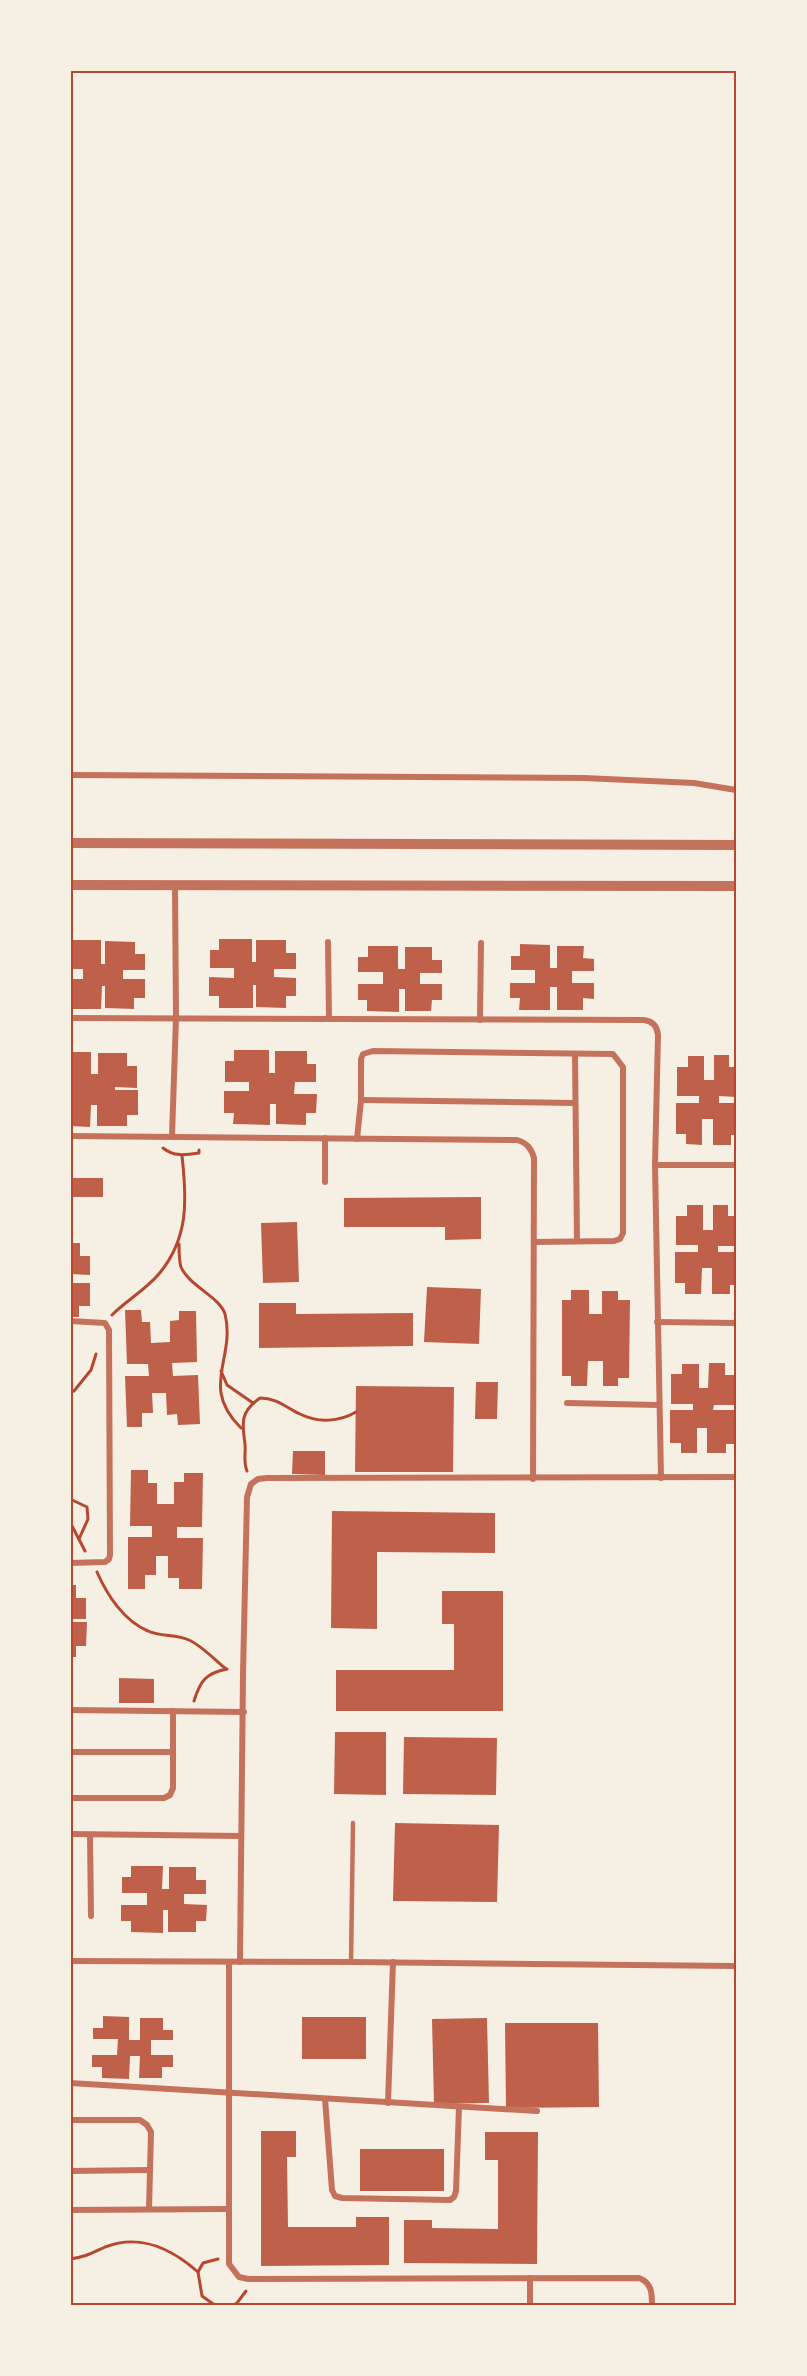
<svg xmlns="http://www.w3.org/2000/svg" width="807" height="2376" viewBox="0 0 807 2376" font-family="Commissioner,sans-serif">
	<rect width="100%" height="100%" fill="#f6efe4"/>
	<!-- building -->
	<g fill="#bf614a">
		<polygon points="219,939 252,939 252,962 256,962 256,940 286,940 286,953 296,953 296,969 274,969 274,977 296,978 296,996 286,996 286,1008 256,1007 256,985 253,985 253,1008 219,1008 219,996 209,996 209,977 234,978 234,968 210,968 210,950 219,950"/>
		<polygon points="70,940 101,940 101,964 105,964 105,941 135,942 135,954 145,954 145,970 123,970 123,979 145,979 145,998 134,998 134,1009 105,1008 105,986 102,986 101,1009 70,1009 70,979 83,979 83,969 70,969"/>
		<polygon points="520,944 550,945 550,968 557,968 557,946 584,946 583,958 594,959 594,971 572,971 572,983 594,983 594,999 583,998 583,1010 557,1010 557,987 550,987 550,1010 519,1010 520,998 510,998 510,983 535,983 535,970 511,970 511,956 520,956"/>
		<polygon points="368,946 398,946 398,969 405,969 405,947 432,947 432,960 442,960 442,973 420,973 420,984 442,984 442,1000 432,1000 431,1011 405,1011 405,989 399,989 399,1012 367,1011 367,1000 358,1000 358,984 383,984 383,972 358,972 358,957 368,957"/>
		<polygon points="234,1050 269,1050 269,1073 275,1073 275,1051 307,1051 307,1064 316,1064 316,1082 295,1082 294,1094 317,1094 316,1113 306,1113 306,1125 276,1124 276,1104 270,1104 270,1125 233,1124 234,1113 224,1113 224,1091 249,1091 249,1082 225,1082 225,1061 234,1061"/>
		<polygon points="70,1052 91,1052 91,1074 98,1074 98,1053 127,1053 127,1066 137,1066 137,1088 115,1087 115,1090 138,1090 138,1115 127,1115 127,1126 97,1126 97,1105 91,1105 90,1127 70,1126"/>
		<polygon points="714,1055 729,1055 729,1067 736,1067 736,1097 719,1096 719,1103 736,1103 736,1135 731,1135 731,1145 713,1145 713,1119 702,1119 702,1145 686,1144 686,1134 676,1134 676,1103 699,1103 699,1096 677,1096 677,1067 688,1067 688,1056 704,1056 704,1080 714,1080"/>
		<rect x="70" y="1178" width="33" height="19"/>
		<polygon points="481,1197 481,1239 445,1240 445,1227 344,1227 344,1198"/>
		<polygon points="687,1205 703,1205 703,1230 713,1230 713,1205 728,1205 728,1216 736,1216 736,1246 718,1246 718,1252 736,1252 736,1285 730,1285 730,1294 712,1294 712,1268 702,1268 701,1294 685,1294 685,1283 675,1283 675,1252 698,1252 698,1245 676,1245 676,1216 687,1216"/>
		<polygon points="297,1222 299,1282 263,1283 261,1223"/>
		<polygon points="70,1243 80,1243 80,1256 90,1256 90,1275 70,1274"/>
		<polygon points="70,1283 90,1283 90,1306 79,1306 79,1317 70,1317"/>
		<polygon points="427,1287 481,1289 479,1344 424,1342"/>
		<polygon points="571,1290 589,1290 589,1314 602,1314 602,1291 618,1291 618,1300 630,1300 629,1378 618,1378 618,1386 603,1386 603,1361 588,1361 587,1386 571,1386 571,1376 562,1376 562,1300 571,1300"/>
		<polygon points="259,1303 296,1303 296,1314 413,1313 413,1346 259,1348"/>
		<polygon points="125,1310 141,1310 142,1322 150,1322 151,1343 170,1342 170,1321 179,1320 179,1311 196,1311 197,1362 172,1363 173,1376 198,1375 200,1424 178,1425 177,1414 167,1415 166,1393 152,1393 153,1413 142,1413 142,1427 127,1427 125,1376 149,1376 148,1364 127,1364"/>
		<polygon points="709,1363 725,1363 725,1375 736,1375 736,1405 714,1405 713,1410 736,1410 736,1444 726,1444 726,1453 707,1453 707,1428 697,1428 697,1453 681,1453 681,1443 670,1443 670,1410 693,1410 693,1404 671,1404 671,1374 682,1374 682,1364 699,1364 699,1388 708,1388"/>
		<polygon points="476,1382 498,1382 497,1419 475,1419"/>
		<polygon points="356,1386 454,1387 453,1472 355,1472"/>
		<polygon points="293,1451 325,1451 325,1475 292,1474"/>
		<polygon points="131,1470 148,1470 148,1483 157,1483 157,1504 174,1504 174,1482 184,1482 184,1473 203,1473 202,1527 177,1527 177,1538 203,1538 202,1589 179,1589 179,1578 168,1578 168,1556 156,1556 156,1575 145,1575 145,1589 128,1589 128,1537 152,1537 152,1526 130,1526"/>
		<polygon points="332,1511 495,1513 495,1553 377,1552 377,1629 331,1628"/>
		<polygon points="70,1585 76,1585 76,1598 86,1598 86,1619 70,1619"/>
		<polygon points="442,1591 503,1591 503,1711 336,1711 336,1670 454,1670 454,1624 442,1624"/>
		<polygon points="70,1622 87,1622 86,1646 76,1646 76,1657 70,1657"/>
		<polygon points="119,1678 154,1679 154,1703 119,1703"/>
		<polygon points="335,1732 386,1732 386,1795 334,1794"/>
		<polygon points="404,1737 497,1738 496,1795 403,1794"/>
		<polygon points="395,1823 499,1825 497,1902 393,1901"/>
		<polygon points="131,1866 163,1866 162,1889 169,1889 169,1867 196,1867 196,1880 206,1880 206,1894 184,1894 184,1904 207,1905 206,1921 196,1921 196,1932 168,1932 168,1910 163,1910 163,1933 131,1932 131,1921 121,1921 121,1905 147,1905 147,1893 122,1893 122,1877 131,1877"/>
		<polygon points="103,2016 129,2017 129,2040 140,2040 140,2018 163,2018 163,2030 173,2030 173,2040 151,2040 151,2055 173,2055 173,2067 162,2067 162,2078 139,2078 140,2056 130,2056 129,2079 102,2078 102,2067 92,2067 92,2055 117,2055 118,2039 93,2039 93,2028 103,2028"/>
		<rect x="302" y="2017" width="64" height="42"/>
		<polygon points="487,2018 489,2103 434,2104 432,2019"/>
		<polygon points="505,2023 598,2023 599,2107 506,2108"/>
		<polygon points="261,2131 296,2131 296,2157 287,2157 288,2227 356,2227 356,2217 389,2217 389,2265 261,2266"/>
		<polygon points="485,2132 538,2132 537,2264 404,2263 404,2220 432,2220 432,2228 498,2229 498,2160 485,2160"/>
		<rect x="360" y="2149" width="84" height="42"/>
	</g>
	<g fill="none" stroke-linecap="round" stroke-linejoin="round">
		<!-- path -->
		<g stroke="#b5482f" stroke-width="3">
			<path d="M163 1148C174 1157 186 1155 199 1153V1150"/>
			<path d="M179 1244C179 1251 179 1261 181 1267 189 1286 220 1297 225 1314 236 1359 199 1387 241 1428"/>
			<path d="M112 1315C126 1301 145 1290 158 1275 189 1239 187 1200 182 1156"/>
			<polyline points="221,1371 227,1385 253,1403"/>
			<polyline points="70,1392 74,1391 91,1370 96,1354"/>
			<path d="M247 1471C243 1461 246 1454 245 1444 242 1423 240 1412 260 1398 277 1398 285 1407 300 1414 318 1423 339 1422 356 1412"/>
			<polyline points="70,1499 87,1507 88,1519 79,1539"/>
			<polyline points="70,1522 85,1551"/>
			<path d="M97 1572C107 1595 124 1621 148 1631 161 1637 176 1634 189 1640 202 1646 215 1660 226 1669"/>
			<path d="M194 1701C200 1681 206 1673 227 1669"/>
			<path d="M70 2259C85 2257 92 2253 105 2247 141 2233 172 2249 198 2272"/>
			<polyline points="216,2306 202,2296 198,2272 203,2263 218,2259"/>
			<polyline points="231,2306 237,2303 246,2291"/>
		</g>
		<!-- service -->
		<polyline stroke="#c5725c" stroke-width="4.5" points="351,1962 353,1823"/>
		<!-- minor -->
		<g stroke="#c5725c" stroke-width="6">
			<polyline points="70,775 584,778 694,783 736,790"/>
			<polyline points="328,942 329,1019"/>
			<path d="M70 1018 644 1020C653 1021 657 1026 658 1035L655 1165 661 1478"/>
			<polyline points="480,1020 481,943"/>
			<polyline points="575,1054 577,1241"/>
			<polyline points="361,1100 575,1103"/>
			<path d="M70 1136 517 1140C527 1143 531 1148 534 1158L533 1479"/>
			<polyline points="172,1136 176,1018 175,886"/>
			<polyline points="325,1138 325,1182"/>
			<polyline points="357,1139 361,1100 361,1059 363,1054 373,1051 613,1054 623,1067 623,1233 620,1239 614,1241 535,1242"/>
			<polyline points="655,1165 736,1165"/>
			<polyline points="70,1321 105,1323 109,1330 110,1555 109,1559 105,1562 70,1563"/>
			<polyline points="657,1322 736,1323"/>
			<polyline points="567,1403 658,1405"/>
			<polyline points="70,1710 244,1712"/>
			<polyline points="70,1752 172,1752"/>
			<polyline points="70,1798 164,1798 170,1795 173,1788 173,1711"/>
			<polyline points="70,1834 241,1836"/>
			<polyline points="90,1835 91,1916"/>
			<polyline points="70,1961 351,1962 736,1966"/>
			<path d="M229 1962V2264L239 2277 248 2279 639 2278C652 2283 652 2293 652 2306"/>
			<polyline points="240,1962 243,1674 247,1497 251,1484 258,1479 267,1478 736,1477"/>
			<polyline points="70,2083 537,2111"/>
			<polyline points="325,2099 332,2190 335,2196 342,2198 450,2200 454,2197 456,2191 459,2107"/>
			<polyline points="388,2103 393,1962"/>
			<polyline points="70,2120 140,2120 147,2125 151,2132 149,2209"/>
			<polyline points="70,2171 150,2170"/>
			<polyline points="70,2210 229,2209"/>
			<polyline points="530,2278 530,2306"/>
		</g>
		<!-- tertiary -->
		<g stroke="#c5725c" stroke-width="10">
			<polyline points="70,843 736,845"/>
			<polyline points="70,885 736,886"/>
		</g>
	</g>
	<!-- border -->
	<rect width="807" height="2376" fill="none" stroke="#f6efe4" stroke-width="144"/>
	<rect x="72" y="72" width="663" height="2232" fill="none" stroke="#b5482f" stroke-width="2"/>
</svg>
